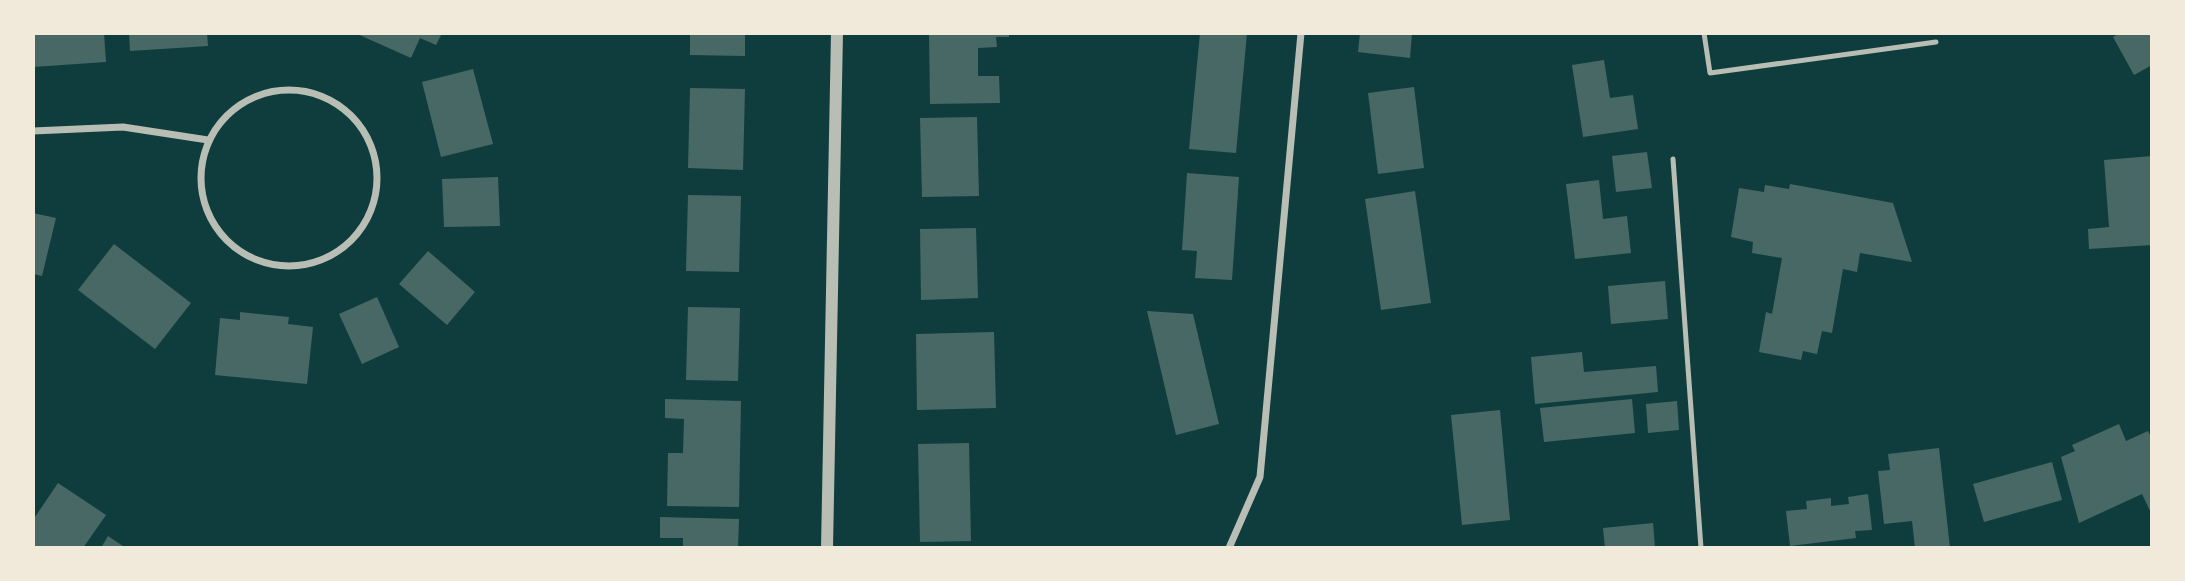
<svg xmlns="http://www.w3.org/2000/svg" width="2185" height="581" viewBox="0 0 2185 581" font-family="Georgia,serif">
	<rect width="100%" height="100%" fill="#0f3d3e"/>
	<!-- building -->
	<g fill="#486865">
		<polygon points="33,33 104,33 106,62 33,67"/>
		<polygon points="129,33 207,33 208,46 130,51"/>
		<polygon points="355,33 442,33 436,45 420,38 411,58"/>
		<polygon points="690,33 745,33 745,56 690,55"/>
		<polygon points="929,33 1009,33 1009,37 996,37 997,47 978,48 978,76 999,76 1000,103 930,104"/>
		<polygon points="1200,33 1247,33 1236,153 1189,149"/>
		<polygon points="1360,33 1412,33 1410,58 1358,52"/>
		<polygon points="2120,33 2152,33 2152,65 2134,75 2113,37"/>
		<polygon points="1604,60 1610,98 1633,95 1638,129 1583,137 1572,65"/>
		<polygon points="473,69 493,144 441,157 422,82"/>
		<polygon points="1414,87 1424,168 1378,174 1368,93"/>
		<polygon points="690,88 745,89 743,170 688,168"/>
		<polygon points="977,117 979,196 922,197 920,118"/>
		<polygon points="1647,152 1652,188 1616,192 1612,156"/>
		<polygon points="2152,156 2152,245 2089,249 2088,229 2109,227 2104,160"/>
		<polygon points="1187,173 1239,177 1232,280 1195,278 1197,251 1182,250"/>
		<polygon points="498,177 500,226 444,227 442,179"/>
		<polygon points="1599,180 1603,219 1627,216 1631,253 1575,259 1566,184"/>
		<polygon points="1790,184 1893,203 1912,262 1860,253 1857,272 1843,269 1832,333 1822,331 1817,354 1803,351 1801,360 1759,352 1766,312 1772,314 1782,258 1752,253 1753,242 1731,237 1739,188 1764,192 1765,185 1789,189"/>
		<polygon points="1415,191 1431,303 1381,310 1365,199"/>
		<polygon points="688,195 741,196 739,272 686,271"/>
		<polygon points="33,213 56,218 42,276 33,274"/>
		<polygon points="976,228 978,298 921,300 920,229"/>
		<polygon points="114,244 191,303 155,349 78,290"/>
		<polygon points="428,251 475,292 447,325 399,284"/>
		<polygon points="1665,281 1668,319 1611,324 1608,286"/>
		<polygon points="377,297 399,347 362,364 339,314"/>
		<polygon points="688,307 740,308 738,381 686,380"/>
		<polygon points="1147,311 1193,314 1219,424 1176,435"/>
		<polygon points="240,312 289,317 288,324 313,327 307,384 215,375 220,318 240,320"/>
		<polygon points="994,332 996,408 917,410 916,334"/>
		<polygon points="1582,352 1584,372 1656,366 1658,392 1535,404 1531,357"/>
		<polygon points="665,399 741,401 739,507 667,506 668,453 683,453 684,419 665,418"/>
		<polygon points="1632,399 1635,433 1544,442 1540,408"/>
		<polygon points="1677,401 1679,430 1648,433 1646,404"/>
		<polygon points="1500,410 1510,520 1462,525 1451,415"/>
		<polygon points="2119,424 2126,441 2148,431 2152,439 2152,515 2142,494 2079,523 2061,457 2075,451 2072,445"/>
		<polygon points="969,443 971,541 920,542 918,444"/>
		<polygon points="1939,448 1950,548 1915,548 1912,521 1884,524 1878,471 1890,470 1888,454"/>
		<polygon points="2052,462 2062,500 1984,522 1973,484"/>
		<polygon points="58,483 106,515 83,548 33,548 33,520"/>
		<polygon points="1868,494 1872,530 1855,531 1856,538 1790,546 1786,511 1807,509 1806,501 1831,498 1831,506 1849,504 1848,497"/>
		<polygon points="660,517 739,519 738,548 683,548 683,538 660,538"/>
		<polygon points="1653,523 1655,548 1605,548 1603,528"/>
		<polygon points="108,536 126,548 101,548"/>
	</g>
	<g fill="none" stroke-linecap="round" stroke-linejoin="round">
		<!-- service -->
		<g stroke="#b8beb3" stroke-width="5">
			<polyline points="1704,33 1710,73 1936,42"/>
			<polyline points="1673,159 1701,548"/>
		</g>
		<!-- minor -->
		<g stroke="#b8beb3" stroke-width="7">
			<circle cx="289" cy="178" r="88"/>
			<polyline points="33,131 123,127 208,140"/>
			<polyline points="1229,548 1260,477 1301,33"/>
		</g>
		<!-- tertiary -->
		<polyline stroke="#b8beb3" stroke-width="12" points="827,548 837,33"/>
	</g>
	<!-- border -->
	<rect width="2185" height="581" fill="none" stroke="#f1e9da" stroke-width="70"/>
</svg>
